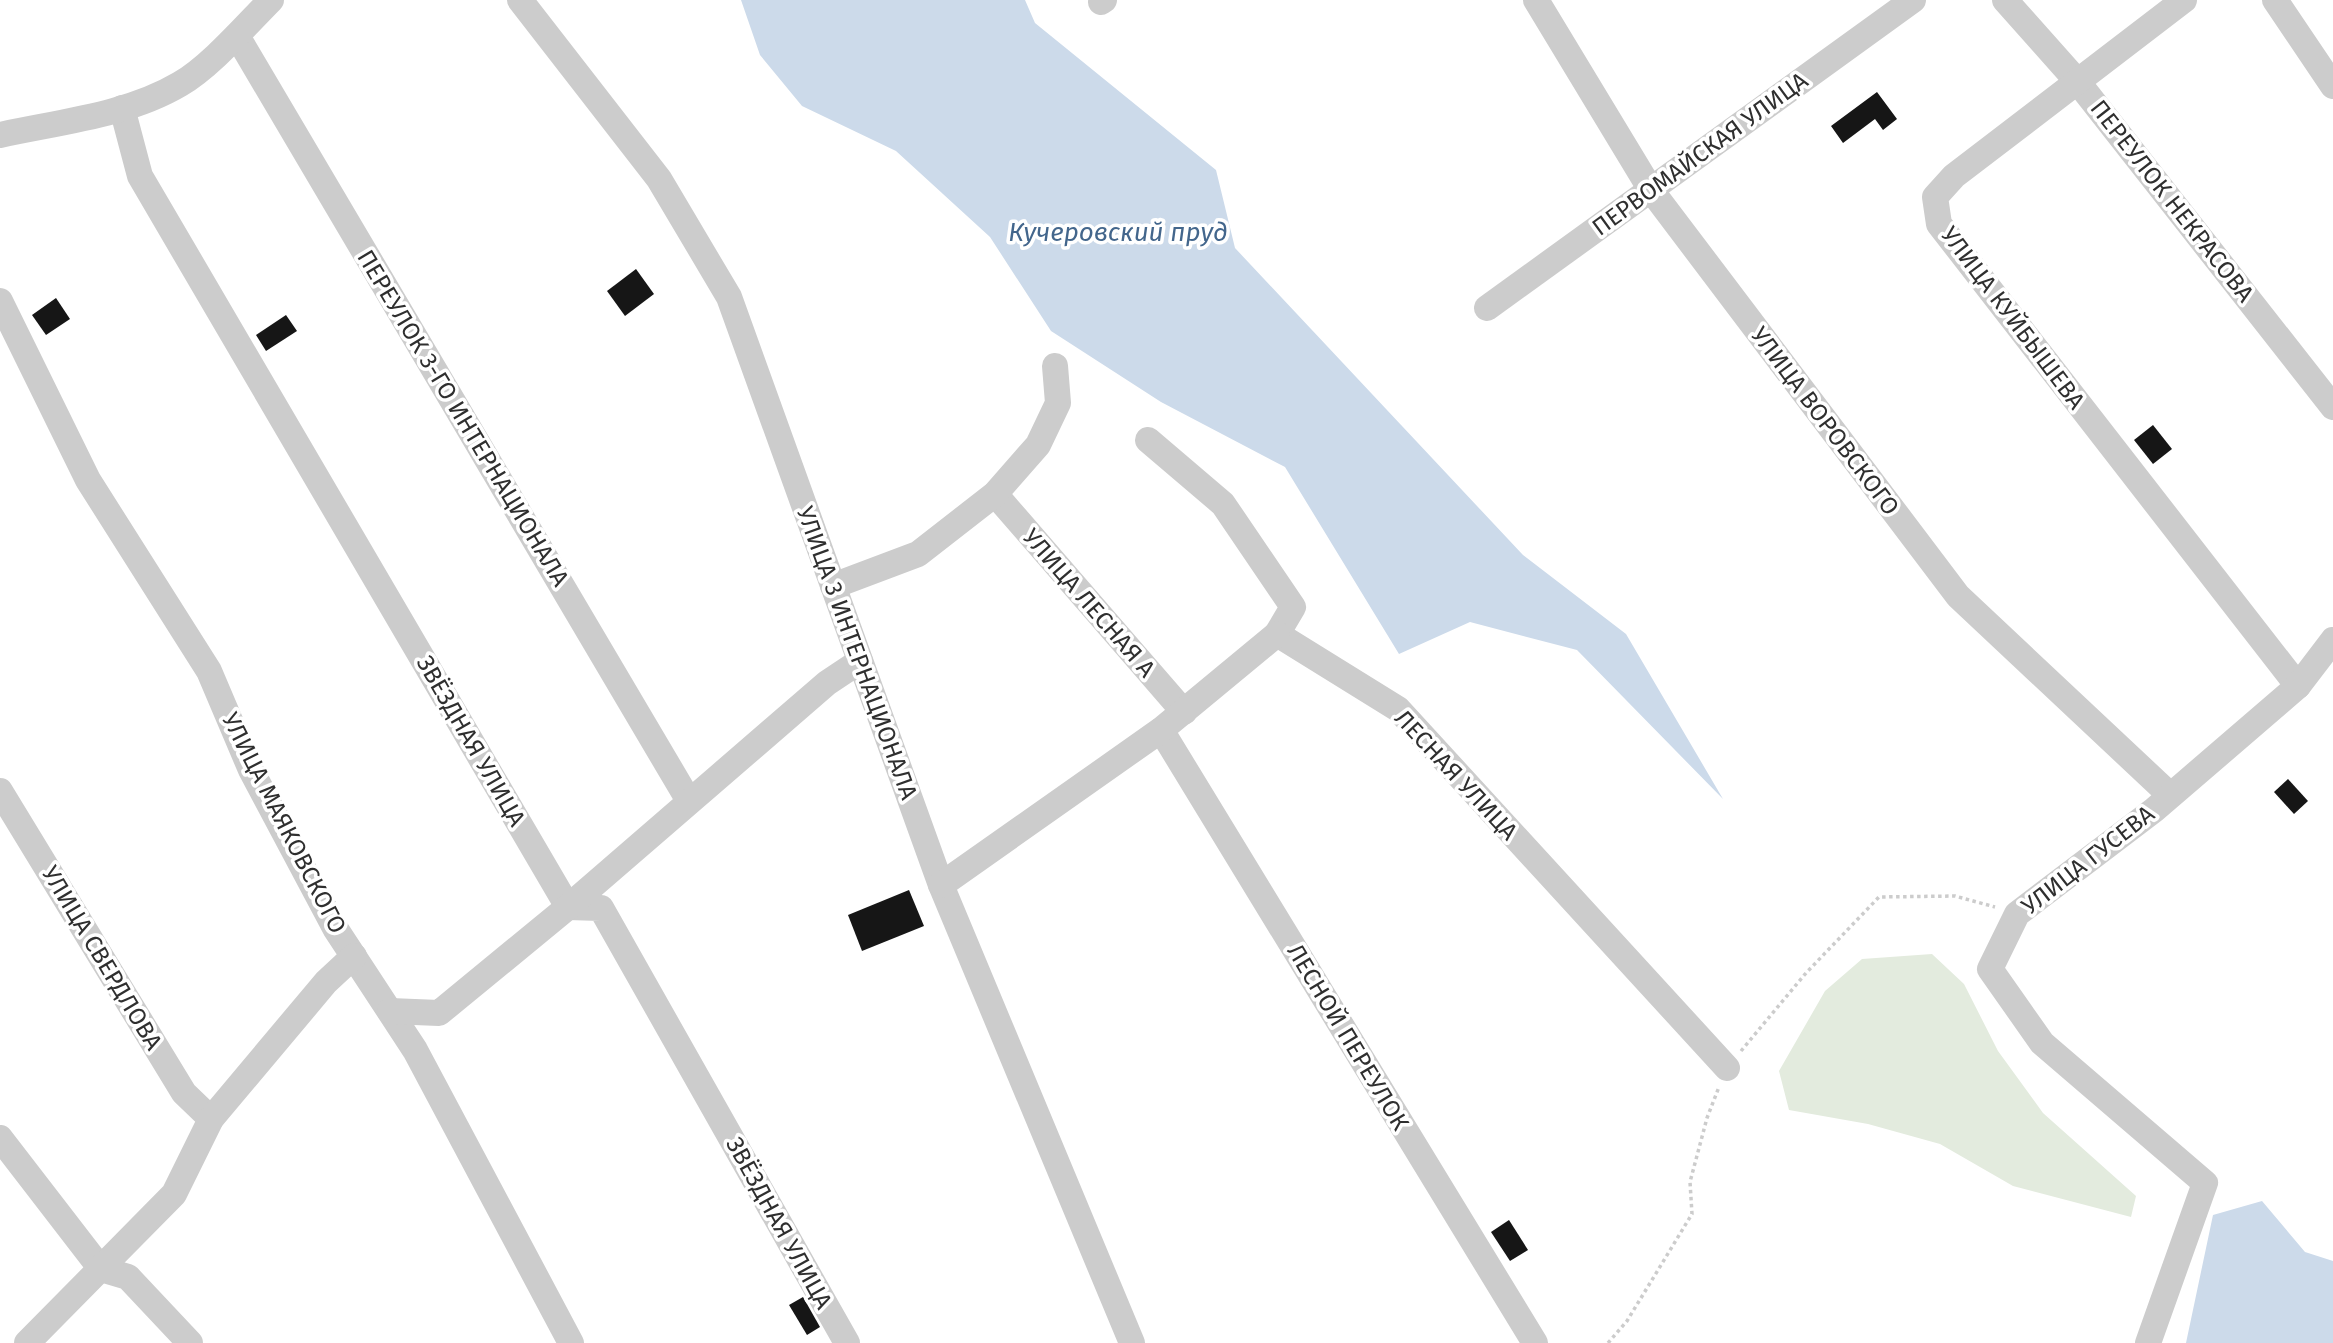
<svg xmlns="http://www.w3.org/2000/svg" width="2333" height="1343" viewBox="0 0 2333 1343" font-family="'Fira Sans',sans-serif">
	<rect width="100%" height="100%" fill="#fff"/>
	<!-- green -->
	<polygon fill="#e3ebde" points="1932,954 1964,984 1998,1051 2043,1113 2136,1196 2131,1217 2013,1186 1940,1144 1868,1124 1789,1110 1779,1071 1825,991 1862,959"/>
	<!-- water -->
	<g fill="#ccdaea">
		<polygon points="741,0 1025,0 1035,23 1216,170 1235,248 1523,555 1626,634 1723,799 1577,650 1470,622 1399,654 1285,467 1161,402 1051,331 990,237 896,151 802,106 760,55"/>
		<polygon points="2262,1201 2305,1252 2333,1261 2333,1343 2186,1343 2213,1215"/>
	</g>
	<!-- building -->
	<g fill="#161616">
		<polygon points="1877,92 1897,119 1883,130 1875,119 1843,143 1831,126"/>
		<polygon points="636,269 654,294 625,316 607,291"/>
		<polygon points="56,298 70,319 46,335 32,315"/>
		<polygon points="286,315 297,331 266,351 256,335"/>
		<polygon points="2153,425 2172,449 2153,464 2134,440"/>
		<polygon points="2288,779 2308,801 2294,814 2274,792"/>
		<polygon points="909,890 924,926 862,951 848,915"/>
		<polygon points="1509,1220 1528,1250 1510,1261 1491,1232"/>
		<polygon points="803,1297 820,1327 807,1335 789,1305"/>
	</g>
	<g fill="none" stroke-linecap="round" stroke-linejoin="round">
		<!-- path -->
		<g stroke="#ccc" stroke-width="3.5" stroke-dasharray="3.5 3.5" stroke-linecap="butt">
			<polyline points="1741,1051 1806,973 1879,897 1955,896 1995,907"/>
			<polyline points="1608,1343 1627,1321 1692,1214 1690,1182 1707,1118 1719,1087"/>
		</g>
		<!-- minor -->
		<g stroke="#ccc" stroke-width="26">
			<polyline points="520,0 659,179 729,297 941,885 1132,1343"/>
			<polyline points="1536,0 1651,190 1958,596 2170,795"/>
			<polyline points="2005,0 2077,81 2333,407"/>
			<polyline points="2184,0 1954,176 1935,197 1939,224 2298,686"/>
			<polyline points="2275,0 2333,86"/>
			<polyline points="1101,2 1104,0"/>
			<polyline points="237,36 689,801"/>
			<polyline points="122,108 140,176 568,907 601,908 847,1343"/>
			<path d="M0 135C59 122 128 115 180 84 210 67 246 25 271 0"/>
			<polyline points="0,301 88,480 209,671 251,770 335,928 415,1050 571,1343"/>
			<polyline points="1487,308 1913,0"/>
			<polyline points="1148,440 1223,504 1293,607 1277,634 1398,709 1727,1068"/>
			<polyline points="995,494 1184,712"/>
			<polyline points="833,586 918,554 995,494 1038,445 1058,403 1055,366"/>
			<polyline points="1161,730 1535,1343"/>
			<polyline points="0,791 184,1093 211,1119"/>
			<polyline points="941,885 1161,730 1277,634"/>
			<polyline points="390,1011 439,1013 568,907 827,683 860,661"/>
			<polyline points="0,1138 101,1269 128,1277 190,1343"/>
			<polyline points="27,1343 174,1194 211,1119 326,982 354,956"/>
			<polyline points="2148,1343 2205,1183 2042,1043 1990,969 2017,914 2154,810 2298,686 2333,640"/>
		</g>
	</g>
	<g text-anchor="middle" stroke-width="7" stroke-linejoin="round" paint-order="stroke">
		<!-- street labels -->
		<g font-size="24" fill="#2f2f2f" stroke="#fff">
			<text transform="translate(1700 154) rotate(-36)" y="8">ПЕРВОМАЙСКАЯ УЛИЦА</text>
			<text transform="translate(2172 201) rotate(52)" y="8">ПЕРЕУЛОК НЕКРАСОВА</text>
			<text transform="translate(2013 318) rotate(53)" y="8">УЛИЦА КУЙБЫШЕВА</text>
			<text transform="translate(463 418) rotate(59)" y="8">ПЕРЕУЛОК 3-ГО ИНТЕРНАЦИОНАЛА</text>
			<text transform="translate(1825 421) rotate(53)" y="8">УЛИЦА ВОРОВСКОГО</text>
			<text transform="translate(1089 603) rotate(49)" y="8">УЛИЦА ЛЕСНАЯ А</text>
			<text transform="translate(857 653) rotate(70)" y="8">УЛИЦА 3 ИНТЕРНАЦИОНАЛА</text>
			<text transform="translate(471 741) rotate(60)" y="8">ЗВЁЗДНАЯ УЛИЦА</text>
			<text transform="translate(1456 775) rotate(47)" y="8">ЛЕСНАЯ УЛИЦА</text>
			<text transform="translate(284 823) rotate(63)" y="8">УЛИЦА МАЯКОВСКОГО</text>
			<text transform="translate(2088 860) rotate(-38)" y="8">УЛИЦА ГУСЕВА</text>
			<text transform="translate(102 958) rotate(59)" y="8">УЛИЦА СВЕРДЛОВА</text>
			<text transform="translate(1348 1037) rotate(59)" y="8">ЛЕСНОЙ ПЕРЕУЛОК</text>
			<text transform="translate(779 1223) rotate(61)" y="8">ЗВЁЗДНАЯ УЛИЦА</text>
		</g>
		<!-- water labels -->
		<g font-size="26" font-style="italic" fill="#43668c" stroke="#fff">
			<text x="1118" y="241">Кучеровский пруд</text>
		</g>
	</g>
</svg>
